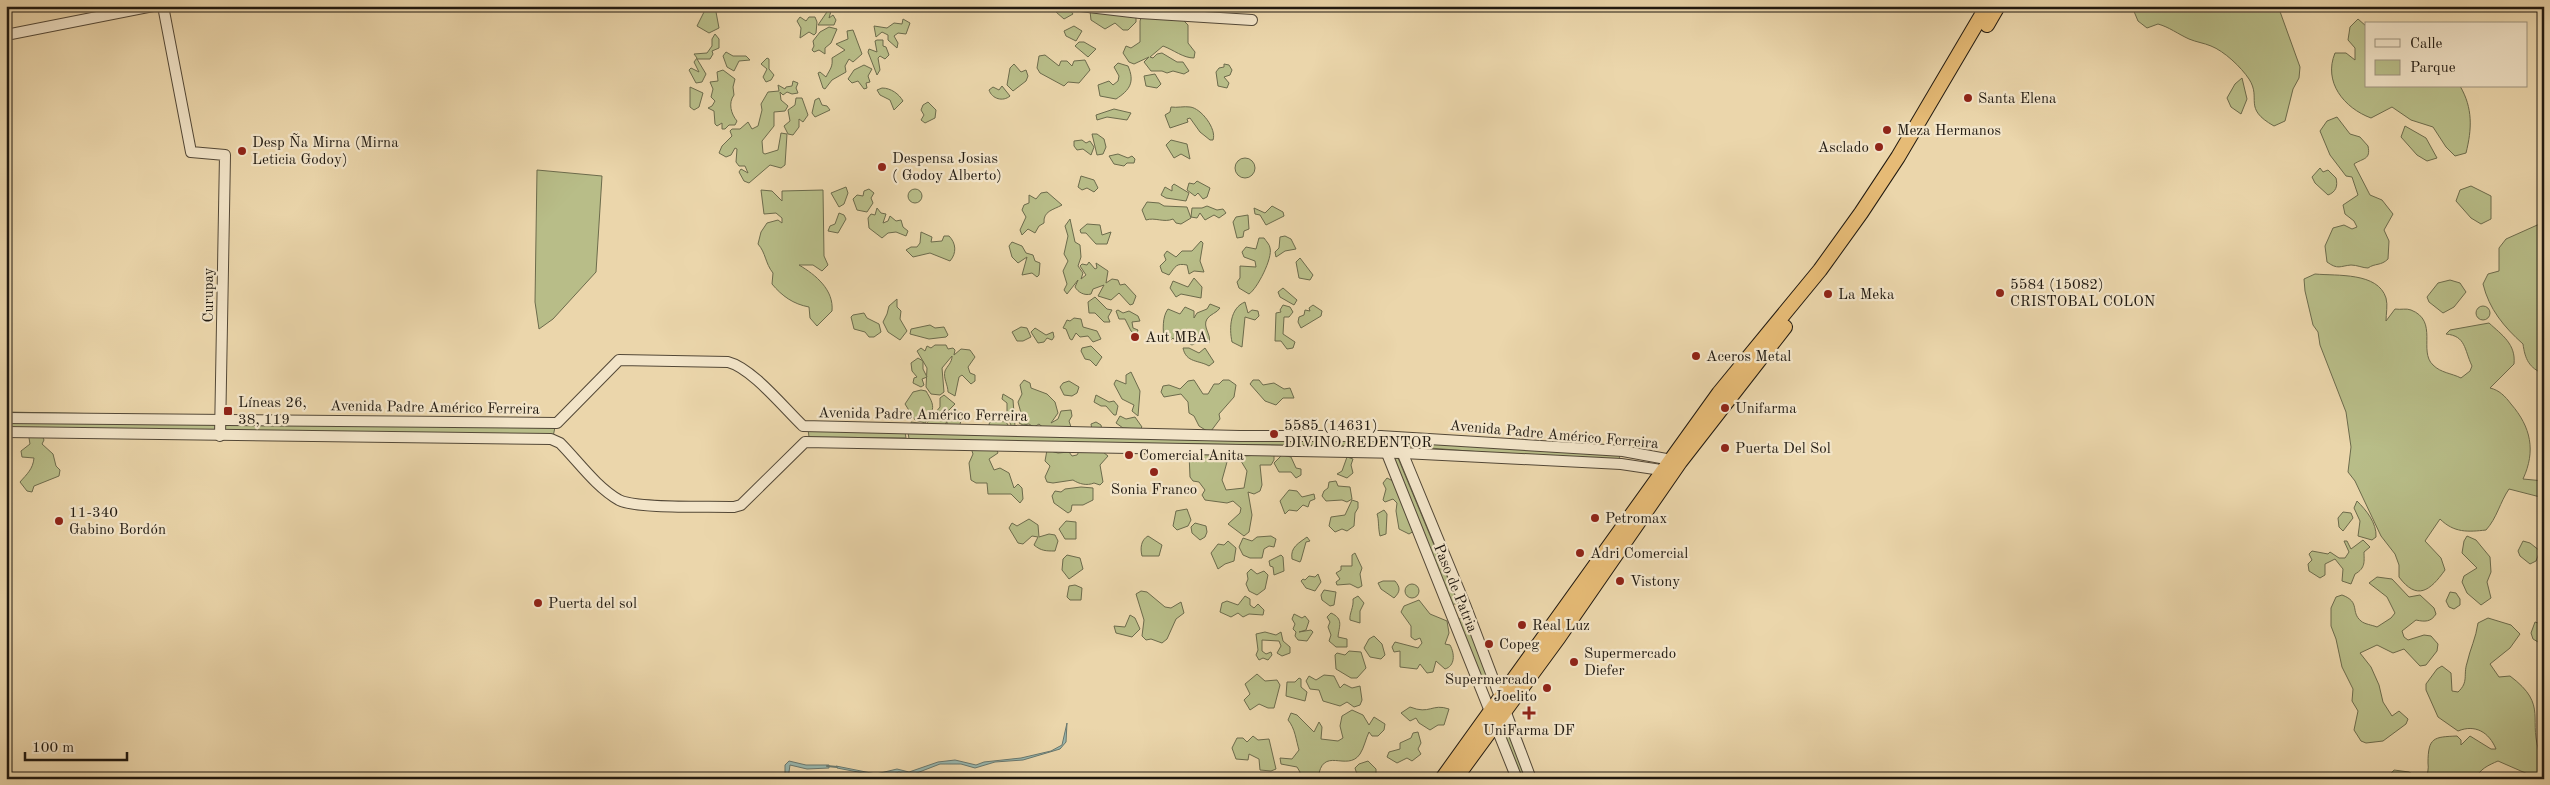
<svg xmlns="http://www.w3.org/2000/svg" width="2550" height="785" viewBox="0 0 2550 785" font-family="'Old Standard TT',serif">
	<rect width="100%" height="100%" fill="#ebd6ab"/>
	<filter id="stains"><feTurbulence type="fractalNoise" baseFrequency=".004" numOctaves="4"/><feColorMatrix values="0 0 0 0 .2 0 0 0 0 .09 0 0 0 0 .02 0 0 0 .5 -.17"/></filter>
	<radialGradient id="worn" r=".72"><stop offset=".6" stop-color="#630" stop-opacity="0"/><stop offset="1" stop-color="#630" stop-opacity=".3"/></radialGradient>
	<!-- green -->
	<g fill="#b8bd88" stroke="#6c6b4c">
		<polygon points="707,6 723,6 716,12 719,28 709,33 697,26"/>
		<polygon points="1067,6 1073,14 1064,19 1056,12 1055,7"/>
		<path d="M2134 6H2278L2300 67 2299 78 2293 89 2285 121 2274 126C2242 108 2262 99 2249 79 2241 67 2224 51 2211 46 2204 43 2196 42 2189 39 2178 34 2169 27 2158 24L2147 28 2138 21 2133 9Z"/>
		<polygon points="829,9 831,11 829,18 833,15 836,20 834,25 818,25"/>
		<polygon points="1090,11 1136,16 1136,22 1128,30 1123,30 1115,23 1105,29 1091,20"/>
		<path d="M1142 15 1180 17 1188 25V43L1195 52 1194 58C1183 58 1174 50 1163 46L1150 57 1153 58 1157 54 1162 53 1177 62H1183L1189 71 1184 74 1173 71 1167 73 1162 71H1151L1144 62 1149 57 1134 64 1129 62 1123 53 1126 46 1131 48 1140 42V21Z"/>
		<polygon points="800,17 806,21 809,17 815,17 817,22 816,33 814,35 809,32 800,38 801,28 797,21"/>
		<polygon points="903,19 910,23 906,34 898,33 894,36 898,43 897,48 888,40 888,35 882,32 876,37 874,26 887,28 894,23 902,24"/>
		<path d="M2358 19 2366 26V86H2460C2473 108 2472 129 2466 153L2455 156 2446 147 2433 127 2411 120 2392 107 2371 118C2344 108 2323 82 2335 53H2346L2355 60V48L2348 40 2350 27Z"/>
		<polygon points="1074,26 1082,31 1076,41 1066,36 1064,31"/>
		<polygon points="829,27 837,29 831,43 825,48 825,54 819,50 814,52 812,50 814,46 813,41 820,32"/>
		<path d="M853 30 862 54 853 62 849 59 845 66 846 72 832 80 825 89 823 88 818 73 820 72 826 77C830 69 833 67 832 58L845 50 836 44 848 39 847 31Z"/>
		<polygon points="715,34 719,39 719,48 712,51 713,54 710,59 697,59 706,74 702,82 696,83 689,70 691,68 699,72 694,62 697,58 694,54 707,53 712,46 712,39"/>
		<polygon points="877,40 883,40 883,46 886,47 889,55 885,59 880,56 878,58 880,70 877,75 868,52 869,49 877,52 875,41"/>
		<polygon points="1079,42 1084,42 1096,49 1088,57 1075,46"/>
		<polygon points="726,52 733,56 746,56 750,60 739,61 734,71 727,67 723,56"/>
		<polygon points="1045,55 1059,66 1061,61 1067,61 1072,66 1074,61 1085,60 1090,70 1079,83 1068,82 1064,86 1040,73 1037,68 1039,56"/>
		<polygon points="767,58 769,59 769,69 774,75 771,80 766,82 763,77 767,69 761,64"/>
		<path d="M1118 63 1128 66C1135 82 1130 90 1116 99L1100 96 1098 85 1109 81 1113 85 1118 81 1119 76 1114 67Z"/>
		<polygon points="1014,64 1021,72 1026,70 1028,76 1026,81 1013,91 1007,85 1010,68"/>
		<polygon points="1224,64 1229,65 1232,70 1230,75 1224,77 1229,83 1227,88 1218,86 1216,72 1219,68 1224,67"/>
		<polygon points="864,65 872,69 868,76 870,82 866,83 867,88 864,89 858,81 852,83 848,79 854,70"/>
		<path d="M723 70 735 79 733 87 734 95C728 103 731 114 737 121L735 125H729L725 129H722V123L717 126 715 124 714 111 708 108 712 106 715 101 711 97 713 89 710 82 718 81 717 72Z"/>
		<polygon points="1155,74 1161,84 1157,88 1146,86 1144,76"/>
		<polygon points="2242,78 2247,99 2241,114 2231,107 2227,98 2235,84"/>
		<polygon points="793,81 798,83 796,88 798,93 792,94 787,92 783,95 780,92 781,100 788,106 785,111 774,112 774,126 762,141 763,153 765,154 778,150 781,133 787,134 785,165 781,168 770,165 749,183 744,181 739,172 741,169 748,173 745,166 739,166 736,162 737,149 735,148 731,155 726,157 719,153 722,146 732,136 730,131 732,129 740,129 748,122 752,129 758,126 762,110 761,104 768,92 779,91 778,85 785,89 786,87 792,86"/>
		<path d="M1002 86 1010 96C1003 102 992 99 989 90L993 87 999 90Z"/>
		<polygon points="690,87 703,93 699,107 694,110 690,107"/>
		<path d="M882 88C891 88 899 94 903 101L894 110 890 100 880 95 877 90Z"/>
		<polygon points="796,98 802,98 808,115 803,122 799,119 799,127 793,135 788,134 784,126 790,121 788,110 795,105"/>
		<polygon points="819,98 822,105 827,106 830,110 815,117 812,113 815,100"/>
		<polygon points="928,102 936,110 935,118 925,123 921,120 924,115 921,110 923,105"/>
		<path d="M1171 107C1177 108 1184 106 1190 107 1201 108 1217 129 1213 140H1210L1200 132 1190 118 1187 119 1188 122 1170 128 1165 115 1170 112Z"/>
		<polygon points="1114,109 1131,113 1127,120 1107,117 1097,120 1096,115"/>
		<path d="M2337 117 2350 134 2360 137 2368 146C2371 160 2363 158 2354 164L2370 195 2382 200 2393 214 2384 230 2389 241 2388 259C2381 266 2375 263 2368 268 2363 268 2357 265 2351 265 2340 266 2338 270 2327 262L2325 246 2333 228 2344 225 2352 229 2357 227 2354 221 2345 214 2343 205 2358 195 2352 177 2346 176 2330 155 2320 131 2327 121Z"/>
		<polygon points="2405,126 2426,138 2437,158 2427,161 2417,155 2401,137"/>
		<polygon points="1092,134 1097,134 1104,139 1106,147 1103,154 1097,155"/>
		<polygon points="1082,140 1086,143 1090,141 1094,147 1091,155 1083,149 1077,150 1074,146 1074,141"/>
		<polygon points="1171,140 1187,144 1190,159 1181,154 1174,158 1166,145"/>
		<polygon points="1118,154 1128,158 1132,156 1135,159 1134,163 1127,163 1124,166 1114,164 1109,156"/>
		<circle cx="1245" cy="168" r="10"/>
		<path d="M2320 168 2323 172 2328 170 2336 178C2338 186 2336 192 2328 195L2315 183 2312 177Z"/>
		<polygon points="537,170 602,176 596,272 553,319 539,329 535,302"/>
		<polygon points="1081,176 1094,180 1098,188 1094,192 1087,188 1082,190 1078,187"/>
		<polygon points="1197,181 1210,188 1207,197 1203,199 1198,193 1195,196 1187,190 1189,183 1194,184"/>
		<polygon points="1174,184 1189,193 1186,201 1166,198 1161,195 1165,187 1172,191 1172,186"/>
		<polygon points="2471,186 2491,196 2491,219 2481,224 2471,218 2456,201 2460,190"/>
		<polygon points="846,187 848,193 844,204 839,207 831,193"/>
		<circle cx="915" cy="196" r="7"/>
		<polygon points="869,189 874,193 871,198 873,203 867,212 857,210 853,199 857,195 863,196 864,191"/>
		<path d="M761 190 772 191 782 201V191L823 190 824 256 828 265 822 271 813 265H799C816 275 834 290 832 311L817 326 810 318 809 307C793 304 782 296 772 284L773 273C765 263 766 253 758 244L761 232 767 223 778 220 782 223V218L776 213 764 214Z"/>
		<path d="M1047 192 1062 205C1053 210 1043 211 1044 223L1039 226 1035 233 1028 229 1022 235 1020 230 1026 217 1022 210 1024 205 1029 203V195L1036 199 1041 193Z"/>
		<path d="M1147 202 1159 203 1164 206 1187 207 1191 218 1181 224 1176 223 1173 219C1164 223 1155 217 1146 220L1142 210Z"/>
		<polygon points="1207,206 1217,210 1223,209 1226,213 1219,218 1214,215 1205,220 1200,213 1197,218 1191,217 1192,208 1202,208"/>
		<polygon points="1272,206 1283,212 1284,216 1266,225 1260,215 1255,214 1254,208 1265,213"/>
		<polygon points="877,208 881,213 886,214 883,223 888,221 890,216 896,221 901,220 903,227 908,231 906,236 896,232 888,233 882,238 869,228 868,218 871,214 875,215"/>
		<polygon points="839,213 844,215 846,219 838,233 828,231 830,226 835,224"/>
		<polygon points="1248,215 1249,229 1244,231 1243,237 1237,238 1233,222 1236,217"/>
		<path d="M1070 219 1075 242 1080 245 1081 257 1078 266 1083 273 1081 279 1086 275 1080 266 1082 264 1087 265 1089 262 1095 269 1097 268 1096 263 1108 271 1106 283 1112 279 1118 280 1120 285 1125 284 1136 296 1133 304 1130 305 1119 293 1111 300 1098 296 1104 285 1093 289 1091 294C1084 296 1078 292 1075 287L1078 280 1067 294 1064 290 1067 284 1063 271 1068 261 1064 254 1068 236 1065 226Z"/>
		<path d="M2544 222V374C2529 368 2525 359 2523 344 2504 327 2489 309 2483 284L2488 274 2499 271V248L2506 239Z"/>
		<polygon points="1087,224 1100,225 1102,235 1111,232 1107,244 1096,244 1086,233 1081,233 1080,230"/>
		<path d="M921 232 932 237 931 242 942 241 944 236H949C956 243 957 253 950 261L930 253 913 257 906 250 911 247H917L920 243Z"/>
		<polygon points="1285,236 1291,239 1296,249 1285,251 1276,257 1275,252 1279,248 1280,237"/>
		<path d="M1259 238H1264C1266 241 1270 245 1270 248 1273 258 1257 289 1249 294L1239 288 1237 282 1240 278V266L1256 267 1255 261 1244 257 1242 252 1246 247 1256 249Z"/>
		<path d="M1201 241 1203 243 1200 261 1204 272 1194 271 1189 274 1187 265C1176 263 1176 266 1169 275L1162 272 1160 266 1166 260 1164 255 1167 251 1176 257 1182 251H1192Z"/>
		<polygon points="1012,242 1022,246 1026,253 1033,255 1035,261 1040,263 1039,275 1037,277 1032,273 1022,275 1027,257 1018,263 1012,257 1009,246"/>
		<polygon points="1300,258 1313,275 1310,280 1299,278 1296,262"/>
		<path d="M2315 274C2337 276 2378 272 2386 298 2388 305 2386 314 2386 321L2395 309C2401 310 2406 308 2411 310 2439 321 2418 351 2433 365 2441 373 2451 373 2461 378L2470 371 2472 366C2464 349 2466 336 2446 334L2450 330 2489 323C2502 335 2516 344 2514 364L2490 388C2499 390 2505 396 2511 404 2531 427 2536 451 2523 479L2544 481V498L2509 489C2500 502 2497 518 2486 530 2468 532 2454 533 2440 519L2425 541 2441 558 2445 570C2430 591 2417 601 2399 577V565L2395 554 2381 536 2355 481 2348 472 2351 447 2346 412 2320 345 2318 332 2313 325 2305 291 2304 279Z"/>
		<polygon points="1194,278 1202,287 1201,298 1181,294 1176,297 1170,288 1173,281 1188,287"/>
		<polygon points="2450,280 2460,283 2466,292 2454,307 2443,313 2429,302 2427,297 2438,283"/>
		<polygon points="1283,288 1297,300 1294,305 1280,297 1278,292"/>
		<polygon points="1095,297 1107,309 1112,310 1108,317 1110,322 1104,322 1095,313 1089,313 1088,302"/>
		<polygon points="897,299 897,307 901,311 900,319 907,331 900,340 888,332 883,322 887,314 889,306"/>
		<path d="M1245 302 1248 313 1252 310 1258 311 1259 316 1255 320 1245 317 1242 347 1232 342C1229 328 1230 308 1245 302Z"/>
		<path d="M1210 304 1220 308C1217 313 1210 314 1207 319 1202 327 1212 335 1209 343L1201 340 1192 345 1183 340 1176 342 1173 338 1171 340H1164C1163 330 1162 317 1168 309L1180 314 1185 307 1194 311V318L1197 313 1207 309Z"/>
		<polygon points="1283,305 1290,307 1293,312 1289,317 1284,317 1283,334 1295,342 1293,348 1287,349 1281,341 1275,341 1276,313 1281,312 1280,310"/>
		<polygon points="1313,305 1322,311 1321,316 1301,328 1298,322 1299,317 1304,315 1305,310 1310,311 1309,308"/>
		<circle cx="2483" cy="313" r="7"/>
		<polygon points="1118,310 1123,313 1129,311 1138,316 1140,321 1132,322 1133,328 1138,330 1136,335 1131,331 1125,319 1119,319 1116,311"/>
		<polygon points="864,313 867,318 879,324 881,332 874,337 869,337 865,332 854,329 851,317 853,315"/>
		<polygon points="1074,318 1081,319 1083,327 1097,331 1101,339 1093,342 1088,336 1080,337 1076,333 1072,340 1070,339 1066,329 1063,328 1067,320 1070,321"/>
		<polygon points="930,325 935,328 944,327 948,335 946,337 929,339 910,334 911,329"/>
		<polygon points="1021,327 1027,328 1031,337 1023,341 1017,341 1012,332"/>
		<polygon points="1035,328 1046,335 1053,332 1054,337 1052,340 1047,338 1044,342 1038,343 1031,332"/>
		<path d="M935 345H946L948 349 953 348 955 350 954 355 961 349 970 350 975 357 968 367 970 373 975 375V381L971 384 962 375 959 377 955 396 948 392C948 385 943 378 945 371 947 366 952 363 952 356L942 368 944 392 940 395 931 394 926 387 927 368 917 351 921 348 925 351 927 346 931 348Z"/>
		<polygon points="1091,346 1102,357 1096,366 1090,360 1085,359 1081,351 1082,348"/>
		<path d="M1183 348H1189L1199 353 1205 348 1214 362 1209 366C1199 360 1186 363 1183 348Z"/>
		<polygon points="918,358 923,361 923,369 927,377 922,379 924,385 921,387 913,383 914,378 917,377 912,371 911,363"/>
		<polygon points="1131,372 1140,391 1138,416 1132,411 1134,405 1122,399 1114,384 1116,380 1126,384 1126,375"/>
		<path d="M1024 380 1030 383 1031 388 1047 394 1055 402 1058 413 1051 423 1058 419 1061 411 1071 410 1072 416 1069 421 1072 430H1092L1091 424 1096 422 1101 425 1102 430 1207 431 1199 426 1194 416 1189 413 1188 402 1181 394 1164 397 1161 392 1163 386 1169 385 1180 389 1188 381 1194 380 1203 394H1208L1214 384H1219L1223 380H1229L1236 385 1234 397 1219 414 1220 419 1211 431 1372 432 1376 436 1377 442 1373 446 912 441 909 439 908 432 913 429 911 422 926 424 940 407V398L944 395 955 404 945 414 947 419 953 409H956C962 415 963 424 956 429L947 426V421L944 427H930L927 429 990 430 989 424 992 419 1006 422 1008 425 1004 430H1046L1039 424 1034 427 1029 424 1023 425 1019 423 1021 413 1018 402 1022 394 1020 385Z"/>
		<polygon points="1253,380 1259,380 1263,385 1274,383 1284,389 1290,388 1294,398 1283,398 1276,405 1265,401 1250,384"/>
		<polygon points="1069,381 1079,387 1077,393 1072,396 1064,395 1060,387 1063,383"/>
		<path d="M921 390 926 391C935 406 935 409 925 423L915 420 905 404 913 392Z"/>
		<polygon points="1003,394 1013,400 1015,426 1012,427 1007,417 1007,403 1002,399"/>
		<polygon points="1096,395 1109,402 1114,401 1118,406 1116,415 1114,415 1106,406 1101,406 1094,402"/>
		<path d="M6 412 214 416 217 431 42 435 44 440 42 444 53 454 56 466 60 470 59 476 34 486 32 492 27 491 20 482C27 474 33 469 34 458L22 457 21 451 30 444 28 432 6 430Z"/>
		<polygon points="1120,416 1126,419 1135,417 1142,427 1140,429 1123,428 1116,423"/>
		<polygon points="223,417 555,427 553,437 225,433"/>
		<polygon points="808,429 905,432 906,438 809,437"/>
		<polygon points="1397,441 1620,454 1619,460 1613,462 1403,446"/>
		<polygon points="971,448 996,448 998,453 989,459 994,470 1000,468 1009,473 1014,488 1018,484 1022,488 1023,499 1020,503 1011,494 988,494 987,483 976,483 971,480 969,463 973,454"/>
		<path d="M1098 448 1108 456 1100 465 1103 482 1100 485 1094 483C1087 486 1079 484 1073 480L1053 483 1047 482 1045 477 1050 466 1045 461 1047 450 1058 453 1069 452 1072 456 1077 455 1080 450Z"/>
		<polygon points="1215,450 1221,461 1227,462 1222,480 1226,490 1244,488 1247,471 1241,461 1244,456 1274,454 1274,460 1271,465 1260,465 1262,485 1260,491 1254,494 1248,492 1252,515 1249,532 1244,536 1228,524 1240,513 1241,508 1233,501 1227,503 1205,500 1202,495 1205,490 1199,482 1193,481 1190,477 1189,454"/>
		<polygon points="1282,455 1291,457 1296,468 1301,469 1301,475 1296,478 1291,472 1279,472 1274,463"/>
		<polygon points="1390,456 1398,458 1458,603 1451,605"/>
		<polygon points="1347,457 1353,459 1351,465 1353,473 1347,478 1337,474 1342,471"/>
		<polygon points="1387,478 1395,482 1414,531 1409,534 1399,529 1396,511 1397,503 1393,499 1385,502 1383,500 1386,489 1383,483"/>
		<polygon points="1336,481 1338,486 1350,487 1352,499 1347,502 1342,500 1326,501 1322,496 1324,491 1328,488 1329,482"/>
		<polygon points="1081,487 1093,488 1093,500 1083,505 1072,505 1071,511 1068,513 1054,503 1052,496 1055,491 1061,492 1065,489"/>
		<polygon points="1289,490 1297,491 1302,497 1314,494 1315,499 1310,501 1308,507 1303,505 1297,511 1289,510 1285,514 1280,501"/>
		<polygon points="1352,500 1358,502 1358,508 1355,513 1354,526 1347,531 1342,529 1335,532 1329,526 1331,517 1345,515"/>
		<path d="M2357 501C2366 510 2377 523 2376 537L2372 540 2358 536 2360 521 2354 508Z"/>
		<polygon points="1187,509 1191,520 1188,526 1177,530 1173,526 1176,511"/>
		<path d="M1384 510 1387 514 1386 534 1380 536C1378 528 1379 519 1377 514Z"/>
		<polygon points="2343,512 2351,513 2353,518 2343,531 2339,527 2338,518"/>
		<path d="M1029 519 1038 525 1039 537 1049 534 1055 535 1058 541 1055 551C1046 551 1041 551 1034 545L1038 537 1032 536 1023 544 1018 543 1009 528 1012 523 1017 526Z"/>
		<polygon points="1066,521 1076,522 1076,539 1065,539 1059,529"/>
		<polygon points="1195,523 1206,526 1207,532 1205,537 1200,540 1192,533 1191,527"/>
		<path d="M1148 536 1162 545 1159 556H1142C1140 548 1141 540 1148 536Z"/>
		<polygon points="1271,536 1276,539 1274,547 1269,546 1264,549 1262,558 1250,558 1243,555 1239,547 1243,538 1252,541 1257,537"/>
		<polygon points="2467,536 2476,540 2490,557 2491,572 2487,582 2491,598 2481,605 2467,593 2462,582 2464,576 2477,568 2462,553 2464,541"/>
		<path d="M1307 537 1310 541 1306 542 1301 560 1300 562 1292 559C1290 547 1299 543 1307 537Z"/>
		<path d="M2363 540 2370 547 2364 552C2364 561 2366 568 2355 574L2351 584 2342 581 2343 569 2335 559 2325 564V575L2320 578 2309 571 2308 564 2312 560 2309 554 2312 551 2328 554 2330 552 2339 558H2345L2349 552 2344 541H2347L2351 549Z"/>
		<polygon points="1228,541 1236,548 1234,561 1225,564 1218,569 1211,553 1218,544 1224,545"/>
		<polygon points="2523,541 2530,543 2540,551 2536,561 2530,564 2520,556 2518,551"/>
		<polygon points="1355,553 1362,568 1360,574 1362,586 1358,588 1350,584 1337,585 1336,582 1340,579 1336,573 1341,570 1341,566 1352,566 1352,555"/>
		<polygon points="1067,555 1080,558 1083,569 1069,579 1062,570 1063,559"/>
		<polygon points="1281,555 1283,557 1284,571 1274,575 1273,567 1270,566 1269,561"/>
		<polygon points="1251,569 1257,574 1264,571 1268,575 1265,589 1257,595 1249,591 1246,584 1248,579 1247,573"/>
		<polygon points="1318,574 1321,582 1315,591 1306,588 1301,581 1303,579 1305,580 1309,576 1315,577"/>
		<path d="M2377 577 2392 579 2409 597 2420 595 2434 608 2436 614C2431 622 2425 622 2416 620L2402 631 2404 637 2408 640 2424 635 2431 636 2438 644 2437 651 2426 665 2420 666 2404 649 2393 653 2377 645 2360 653 2371 667 2379 685 2383 702 2392 716 2399 711 2408 719 2406 724 2383 741 2366 743 2361 741 2354 730 2358 711 2352 701 2353 689 2342 667 2336 639 2331 626V608L2336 597 2342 595C2361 602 2350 612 2361 621 2364 624 2372 625 2377 627L2391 618 2395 613 2387 597 2369 583Z"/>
		<path d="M1383 581H1395C1401 588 1400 592 1394 598L1381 589 1378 583Z"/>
		<circle cx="1412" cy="591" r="7"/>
		<polygon points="1075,585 1082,588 1081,600 1070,600 1067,597 1069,586"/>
		<polygon points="1324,590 1336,592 1334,605 1330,606 1322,600 1321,595"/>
		<polygon points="1141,591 1147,592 1165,607 1171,608 1181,602 1184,613 1176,619 1167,639 1162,643 1151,639 1146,640 1142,636 1144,620 1136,594"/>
		<polygon points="2450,592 2456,593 2460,599 2460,605 2454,609 2449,607 2446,601"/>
		<polygon points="1245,596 1250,599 1250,605 1254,608 1258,604 1264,610 1263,615 1249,614 1243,617 1238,613 1231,617 1220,612 1222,603 1227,601 1238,605"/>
		<path d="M1358 596 1364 603 1360 611V623L1350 620C1349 614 1354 607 1353 599Z"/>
		<path d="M1419 600 1430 614 1447 621 1449 633 1445 644 1450 645C1455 654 1455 666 1445 669L1436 661 1433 672 1427 673 1420 664 1417 669 1400 667V651L1394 652 1392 647 1395 642 1418 648 1422 643 1420 638 1415 640 1411 637V626L1401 612 1404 606Z"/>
		<path d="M1331 613C1344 619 1339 626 1338 637L1347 639V647H1336L1329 641 1331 635 1328 627 1330 622 1327 617Z"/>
		<polygon points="1294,614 1302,618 1305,616 1309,621 1306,630 1299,632 1311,630 1313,632 1307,641 1298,640 1295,636 1296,632 1293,629 1295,624 1292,619"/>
		<polygon points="1130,615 1135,618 1140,629 1132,637 1116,633 1114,626 1125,627"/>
		<polygon points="1465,617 1490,683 1483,686 1456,620"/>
		<path d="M2488 618 2511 625 2520 634 2510 648 2490 664 2499 677 2510 676C2550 706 2526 719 2541 757H2544V779H2530V775L2498 761C2489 765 2479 769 2476 779H2427C2427 773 2429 769 2428 763 2428 737 2434 737 2457 736L2461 740V745L2470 736 2491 749H2496C2489 732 2475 724 2458 731L2438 717 2426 690V684L2437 669 2442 666 2451 673 2452 691 2458 692C2469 682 2463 675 2467 663 2470 649 2476 638 2478 623Z"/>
		<polygon points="2535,622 2544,625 2543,645 2533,639 2531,633"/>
		<polygon points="1265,632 1276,635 1281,632 1283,641 1290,647 1290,653 1282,656 1277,653 1281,646 1279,641 1262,640 1262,651 1266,654 1271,652 1272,655 1268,660 1263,658 1259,660 1256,655 1258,650 1256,634"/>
		<polygon points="1374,636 1382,644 1385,655 1381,659 1370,657 1364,648 1369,639"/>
		<polygon points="1349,651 1361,652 1366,668 1357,678 1351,678 1336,669 1335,655 1337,653 1345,655"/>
		<polygon points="1257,674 1265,681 1277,680 1280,685 1274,708 1268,708 1259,704 1250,710 1244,700 1250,694 1245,684"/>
		<polygon points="1324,675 1334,676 1340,688 1344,684 1352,688 1360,686 1362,700 1360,705 1354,707 1347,702 1340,706 1323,701 1319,690 1310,689 1306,681 1309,676 1316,680"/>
		<polygon points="1299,678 1301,679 1301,687 1307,692 1305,701 1286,696 1287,682 1295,682"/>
		<path d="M1410 707C1430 715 1432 703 1449 709L1444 725H1438L1430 730 1419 723 1416 718 1410 721 1401 713Z"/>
		<path d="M1352 710 1363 715 1369 725 1374 717 1385 724 1384 730 1378 736H1372L1369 732C1366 738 1364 748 1360 754 1347 773 1322 744 1318 779H1299L1300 772 1297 767 1281 764 1280 758 1292 759 1299 750C1296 740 1295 728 1288 720L1291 713 1297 715 1314 732 1319 722 1322 727 1321 739 1338 741 1343 738 1340 726 1342 716Z"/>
		<polygon points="1506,723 1529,779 1516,779 1500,732"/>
		<polygon points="1418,732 1421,743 1418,749 1421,754 1412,761 1407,758 1397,763 1387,757 1389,752 1400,749 1400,743 1411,738 1413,733"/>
		<polygon points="1253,736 1258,740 1269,739 1276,769 1271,771 1260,770 1259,759 1249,754 1248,760 1236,759 1232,748 1237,738 1243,738 1247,742"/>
		<path d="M1368 761 1376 769V775L1372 779C1364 777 1357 778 1355 768L1359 764Z"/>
		<polygon points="2394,770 2409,772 2414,775 2413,778 2386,779"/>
	</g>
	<!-- water -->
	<g fill="#99b8af" stroke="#69786f">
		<polygon points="1067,723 1066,742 1060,749 1023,760 995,762 975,768 961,764 940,764 909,776 899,772 884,777 837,768 836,766 876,774 897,769 909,772 938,762 955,760 976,765 984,762 1021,758 1051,751 1062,745"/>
		<polygon points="789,761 806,765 829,765 829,768 807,769 790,765 788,779 785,779 785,765"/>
	</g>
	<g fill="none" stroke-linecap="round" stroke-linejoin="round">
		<!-- stream -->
		<polyline stroke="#69786f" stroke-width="2" points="827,766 837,767"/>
		<defs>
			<g id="tertiary">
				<polyline points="163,6 191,152 225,155 220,436"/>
				<polyline points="1080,6 1140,13 1252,20"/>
				<polyline points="6,35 153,6"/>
				<path d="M6 418 557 423 619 360 728 362C752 368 784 408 803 426L1240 436H1380L1623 451 1677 461"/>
				<path d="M6 432 551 439 560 443C578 461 596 487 619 500 636 509 711 506 734 507L741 505 805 442 1403 453 1621 464 1668 471"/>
				<polyline points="1380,436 1517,779"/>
				<polyline points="1400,447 1466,607 1531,779"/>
			</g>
			<g id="trunk">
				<polyline points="1987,25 1998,6"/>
				<polyline points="1442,779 1719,393 1820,270 1861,213 1898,157 1987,6"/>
				<polyline points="1455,779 1559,637 1680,462 1785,327"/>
			</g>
		</defs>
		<!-- tertiary casing -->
		<use href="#tertiary" stroke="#534837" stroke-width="12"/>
		<!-- trunk casing -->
		<use href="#trunk" stroke="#201910" stroke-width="16"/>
		<!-- tertiary -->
		<use href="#tertiary" stroke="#f2e4c8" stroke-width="10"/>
		<!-- trunk -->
		<use href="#trunk" stroke="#e6bb76" stroke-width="14"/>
	</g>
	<!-- markers -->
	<g fill="#8f2418" stroke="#f2e4c8" stroke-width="2">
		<circle cx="1968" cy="98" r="5"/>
		<circle cx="1887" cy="130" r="5"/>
		<circle cx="1879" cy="147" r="5"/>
		<circle cx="242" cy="151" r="5"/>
		<circle cx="882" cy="167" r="5"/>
		<circle cx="2000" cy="293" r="5"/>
		<circle cx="1828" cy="294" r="5"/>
		<circle cx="1135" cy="337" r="5"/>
		<circle cx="1696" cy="356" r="5"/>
		<circle cx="1725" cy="408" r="5"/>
		<rect x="223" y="406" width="10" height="10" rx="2.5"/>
		<circle cx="1274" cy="434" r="5"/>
		<circle cx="1725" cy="448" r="5"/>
		<circle cx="1129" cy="455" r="5"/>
		<circle cx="1154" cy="472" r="5"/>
		<circle cx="1595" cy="518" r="5"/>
		<circle cx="59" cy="521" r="5"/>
		<circle cx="1580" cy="553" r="5"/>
		<circle cx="1620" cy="581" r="5"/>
		<circle cx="538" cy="603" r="5"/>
		<circle cx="1522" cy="625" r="5"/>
		<circle cx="1489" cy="644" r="5"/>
		<circle cx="1574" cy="662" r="5"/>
		<circle cx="1547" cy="688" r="5"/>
		<path d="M1526.5 705.5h5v5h5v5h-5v5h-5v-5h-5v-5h5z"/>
	</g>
	<g text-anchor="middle" stroke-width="4.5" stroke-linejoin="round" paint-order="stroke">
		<!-- poi labels -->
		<g font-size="15" fill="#201910" stroke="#f2e4c8" text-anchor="start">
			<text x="1978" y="103">Santa Elena</text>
			<text x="1897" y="135">Meza Hermanos</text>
			<text x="252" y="147">Desp Ña Mirna (Mirna<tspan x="252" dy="17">Leticia Godoy)</tspan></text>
			<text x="1869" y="152" text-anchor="end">Asclado</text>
			<text x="892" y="163">Despensa Josias<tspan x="892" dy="17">( Godoy Alberto)</tspan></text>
			<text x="2010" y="289">5584 (15082)<tspan x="2010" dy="17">CRISTOBAL COLON</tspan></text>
			<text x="1838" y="299">La Meka</text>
			<text x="1145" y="342">Aut MBA</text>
			<text x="1706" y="361">Aceros Metal</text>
			<text x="238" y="407">Líneas 26,<tspan x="238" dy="17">38, 119</tspan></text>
			<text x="1735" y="413">Unifarma</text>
			<text x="1284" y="430">5585 (14631)<tspan x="1284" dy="17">DIVINO REDENTOR</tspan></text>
			<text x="1735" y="453">Puerta Del Sol</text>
			<text x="1139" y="460">Comercial Anita</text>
			<text x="1154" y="494" text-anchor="middle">Sonia Franco</text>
			<text x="69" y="517">11-340<tspan x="69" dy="17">Gabino Bordón</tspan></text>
			<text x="1605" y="523">Petromax</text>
			<text x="1590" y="558">Adri Comercial</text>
			<text x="1630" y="586">Vistony</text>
			<text x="548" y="608">Puerta del sol</text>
			<text x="1532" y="630">Real Luz</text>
			<text x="1499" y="649">Copeg</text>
			<text x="1584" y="658">Supermercado<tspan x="1584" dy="17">Diefer</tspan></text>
			<text x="1537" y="684" text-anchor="end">Supermercado<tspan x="1537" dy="17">Joelito</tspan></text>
			<text x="1529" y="735" text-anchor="middle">UniFarma DF</text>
		</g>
		<!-- street labels -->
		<g font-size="15" fill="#201910" stroke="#f2e4c8">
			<text transform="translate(208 295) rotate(-90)" y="5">Curupay</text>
			<text transform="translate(435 407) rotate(1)" y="5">Avenida Padre Américo Ferreira</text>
			<text transform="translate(923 414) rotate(1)" y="5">Avenida Padre Américo Ferreira</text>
			<text transform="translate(1554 434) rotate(5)" y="5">Avenida Padre Américo Ferreira</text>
			<text transform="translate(1456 588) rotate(68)" y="5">Paso de Patria</text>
		</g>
	</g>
	<!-- margin -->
	<rect width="2550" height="785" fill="none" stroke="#ebd6ab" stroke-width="25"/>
	<rect x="8" y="8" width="2535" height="770" fill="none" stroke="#201910" stroke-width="2.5"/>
	<rect x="12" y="12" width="2525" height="760" fill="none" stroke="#201910"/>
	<!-- legend -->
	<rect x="2365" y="22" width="162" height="65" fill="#f2e4c8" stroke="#9e937e"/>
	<rect x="2375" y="39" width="25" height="8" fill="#f2e4c8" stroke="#9e937e"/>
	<text x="2410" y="48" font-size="15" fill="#201910">Calle</text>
	<rect x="2375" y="60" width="25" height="15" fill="#b8bd88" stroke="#9e937e"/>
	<text x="2410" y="72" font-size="15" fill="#201910">Parque</text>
	<!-- scale -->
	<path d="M25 752v8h102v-8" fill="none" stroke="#201910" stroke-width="2.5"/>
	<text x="32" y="752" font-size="15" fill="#201910" stroke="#f2e4c8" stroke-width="4" paint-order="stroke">100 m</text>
	<rect width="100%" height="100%" filter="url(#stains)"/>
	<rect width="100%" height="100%" fill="url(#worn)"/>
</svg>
